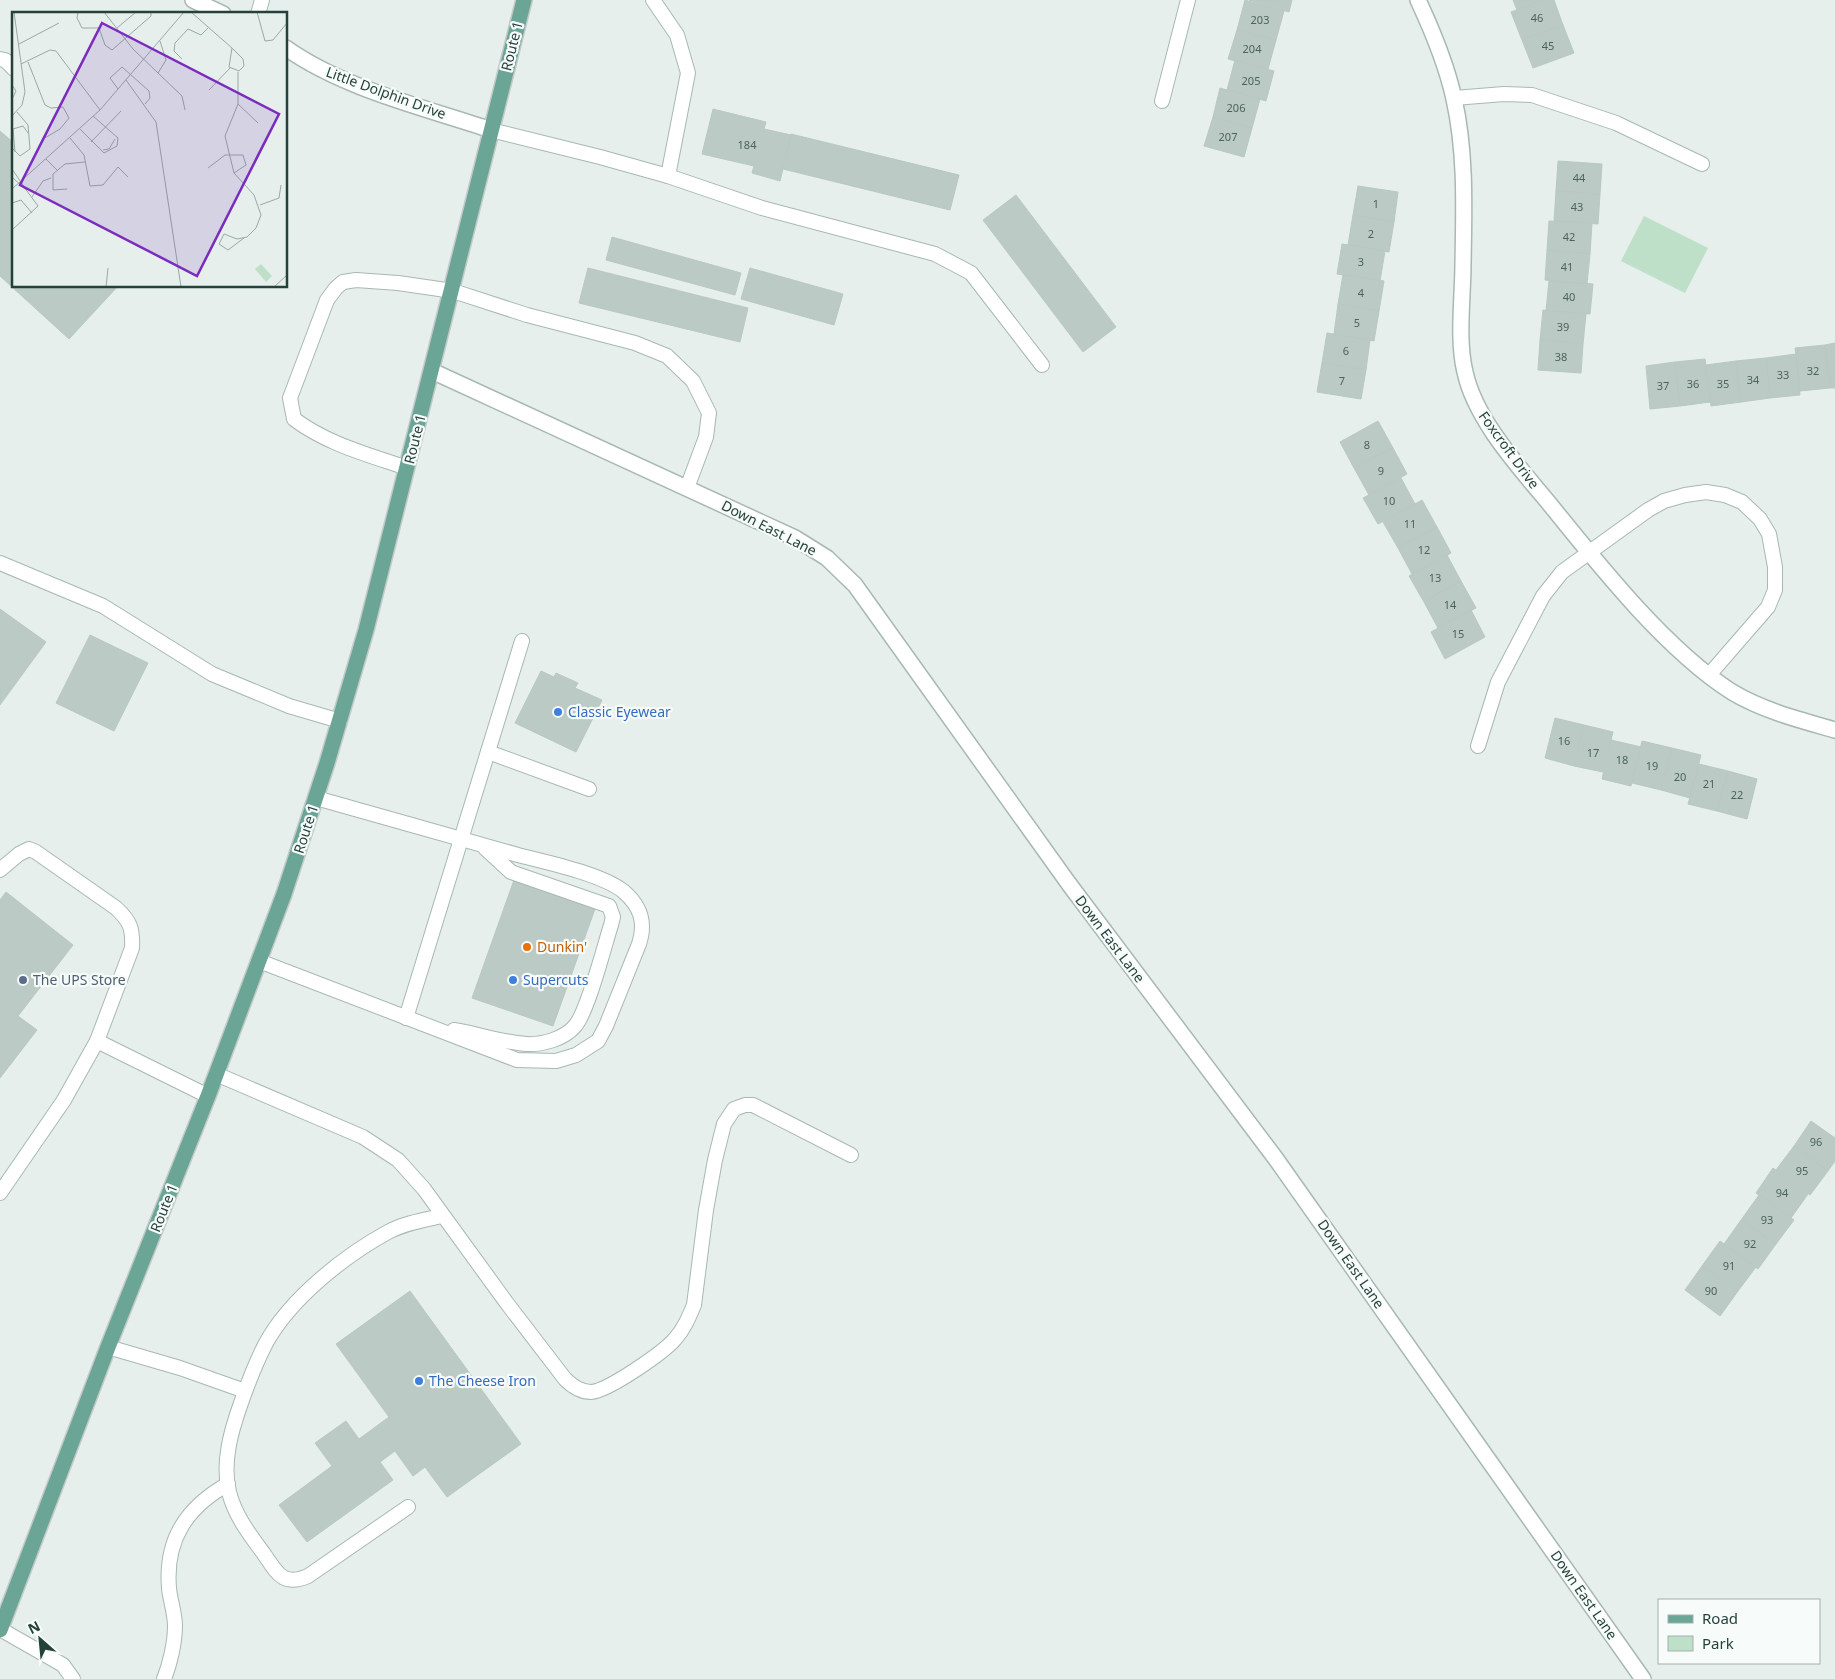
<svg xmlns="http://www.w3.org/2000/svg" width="1835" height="1679" viewBox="0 0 1835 1679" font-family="'Noto Sans',sans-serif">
	<rect width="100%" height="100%" fill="#e6efeb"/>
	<!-- green -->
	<polygon fill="#bfe0c8" points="1644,216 1708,248 1685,293 1621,261"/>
	<!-- building -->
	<g fill="#bbcac4" stroke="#b8c9c2">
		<polygon points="1245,0 1284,11 1276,40 1237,30"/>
		<polygon points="1249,0 1292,0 1289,12"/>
		<polygon points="1513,0 1543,0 1517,10"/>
		<polygon points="1543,0 1554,0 1563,25 1522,40 1511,12"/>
		<polygon points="1563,25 1574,53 1533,68 1522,40"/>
		<polygon points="1237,30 1276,40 1268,69 1228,59"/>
		<polygon points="1235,60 1274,71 1266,101 1227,90"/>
		<polygon points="1220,88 1260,99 1252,128 1213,117"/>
		<polygon points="713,109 766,122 764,129 791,135 780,181 752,173 754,166 702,154"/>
		<polygon points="1213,117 1252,128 1244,157 1204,146"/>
		<polygon points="0,131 14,143 14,286 118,286 69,339 0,276"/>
		<polygon points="791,134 959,175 950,210 783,169"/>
		<polygon points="1558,161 1602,164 1600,194 1556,191"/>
		<polygon points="1358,186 1398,192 1394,222 1353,215"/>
		<polygon points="1556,191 1600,194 1598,224 1554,221"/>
		<polygon points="1016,195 1116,327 1083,352 983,220"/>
		<polygon points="1353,215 1394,222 1389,252 1348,245"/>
		<polygon points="1549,221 1592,223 1590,254 1547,250"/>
		<polygon points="612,237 741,273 735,295 606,260"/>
		<polygon points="1342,244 1385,251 1380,281 1337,274"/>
		<polygon points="1547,250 1590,254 1587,284 1545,280"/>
		<polygon points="588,268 748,308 740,342 579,303"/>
		<polygon points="750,268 843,294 834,325 741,299"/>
		<polygon points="1343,275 1384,281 1379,311 1338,304"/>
		<polygon points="1549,281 1593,284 1590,314 1546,311"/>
		<polygon points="1338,304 1379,311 1374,341 1334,334"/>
		<polygon points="1543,310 1586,314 1583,344 1540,340"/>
		<polygon points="1327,333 1370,340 1366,370 1322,363"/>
		<polygon points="1540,340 1583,344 1581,373 1538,370"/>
		<polygon points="1835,343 1835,388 1830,388 1825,345"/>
		<polygon points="1825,345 1830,388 1800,391 1795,348"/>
		<polygon points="1796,354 1800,395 1770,398 1766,358"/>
		<polygon points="1766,358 1770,398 1741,402 1736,361"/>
		<polygon points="1705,359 1710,402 1680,406 1675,362"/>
		<polygon points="1736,361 1741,402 1711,406 1706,365"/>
		<polygon points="1675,362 1680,406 1650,409 1646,366"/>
		<polygon points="1322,363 1366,370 1361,399 1317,392"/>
		<polygon points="1378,421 1393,448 1354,468 1340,442"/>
		<polygon points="1393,448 1407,474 1369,495 1354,468"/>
		<polygon points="1401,478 1415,504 1378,524 1363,498"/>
		<polygon points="1422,500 1437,527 1398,548 1383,522"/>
		<polygon points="1437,527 1451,553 1412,574 1398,548"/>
		<polygon points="1447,555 1461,581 1424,602 1409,576"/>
		<polygon points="1461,581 1476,608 1438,628 1424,602"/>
		<polygon points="0,609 46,642 0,705"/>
		<polygon points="1471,610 1485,637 1445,659 1431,632"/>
		<polygon points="90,635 148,663 114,731 56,703"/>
		<polygon points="541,671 554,677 556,673 578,683 575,688 602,700 576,752 515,723"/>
		<polygon points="1555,718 1584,725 1574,766 1545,758"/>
		<polygon points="1584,725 1613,732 1603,772 1574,766"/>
		<polygon points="1611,740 1641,747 1631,786 1602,779"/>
		<polygon points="1642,741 1672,748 1661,790 1632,783"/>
		<polygon points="1672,748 1701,755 1690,798 1661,790"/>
		<polygon points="1699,764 1728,771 1717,811 1688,804"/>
		<polygon points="1728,771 1757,779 1747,819 1717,811"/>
		<polygon points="514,880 595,909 553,1026 472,998"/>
		<polygon points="6,892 73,945 18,1016 37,1030 0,1078 0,900"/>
		<polygon points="1811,1121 1835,1138 1835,1161 1828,1171 1794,1146"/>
		<polygon points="1794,1146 1828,1171 1810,1195 1776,1170"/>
		<polygon points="1773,1168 1808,1194 1791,1218 1756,1193"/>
		<polygon points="1759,1195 1794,1220 1776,1244 1741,1220"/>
		<polygon points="1741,1220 1776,1244 1758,1269 1724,1244"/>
		<polygon points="1720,1241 1756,1267 1738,1291 1702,1266"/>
		<polygon points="1702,1266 1738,1291 1720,1316 1685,1290"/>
		<polygon points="410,1291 521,1444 447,1497 425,1467 413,1476 395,1451 380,1462 393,1480 307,1542 279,1505 332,1466 315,1443 346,1421 359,1439 389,1417 336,1344"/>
	</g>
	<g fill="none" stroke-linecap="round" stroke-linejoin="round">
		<defs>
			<g id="service">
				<polyline points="653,0 677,35 688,73 668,176"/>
				<polyline points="258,14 262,0"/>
				<polyline points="0,59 5,60 14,69"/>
				<polyline points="1454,98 1504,94 1532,95 1616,123 1702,164"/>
				<polyline points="1162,101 1188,0"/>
				<polyline points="491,130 600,157 668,176 762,208 935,254 971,273 1042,365"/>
				<path d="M407 468C369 455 327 444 294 419L290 398 327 300 336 288 343 282 356 280 398 283 453 291 527 315 635 343 667 356 693 381 709 413 706 437 687 488"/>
				<polyline points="0,563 103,606 212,674 289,706 340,721"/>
				<polyline points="1478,746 1498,682 1543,596 1562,572 1648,510 1664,501 1685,495 1706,492 1725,495 1742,502 1760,519 1769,534 1775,567 1775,590 1768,607 1709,675"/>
				<polyline points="488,752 589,789"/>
				<path d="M0 870 19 854 29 849 36 852 116 908C130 921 133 928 132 948L97 1041 64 1100 0 1193"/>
				<path d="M259 961 517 1060 556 1061 576 1055 598 1041 606 1026 639 944C646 923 641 906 623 891 601 874 546 862 518 855 451 836 383 817 316 798"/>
				<polyline points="406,1018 522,641"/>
				<path d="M454 1030C478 1034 501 1042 526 1044 542 1045 564 1039 575 1026 588 1011 604 947 611 925L613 917 609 906 511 872 485 848"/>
				<polyline points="97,1041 208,1096"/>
				<path d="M216 1074 363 1137 398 1160 424 1189 506 1302 565 1379C572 1386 580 1392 591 1392 608 1391 664 1352 675 1339 684 1329 689 1317 694 1305L706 1210 715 1160 724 1124 734 1109 745 1105H753L851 1155"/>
				<polyline points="108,1347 180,1368 245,1391"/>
				<path d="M408 1507 308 1576C283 1587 277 1573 264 1554 250 1535 235 1516 229 1492 222 1462 231 1431 241 1403 248 1383 256 1362 266 1343 290 1299 344 1256 388 1232 405 1223 424 1220 442 1216"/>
				<polyline points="0,1629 63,1665 73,1679"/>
				<path d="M164 1679C170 1664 175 1642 175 1626 175 1613 170 1600 169 1588 165 1539 187 1507 228 1484"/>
			</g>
			<g id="minor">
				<polyline points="193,0 223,14"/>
				<path d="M1418 0C1432 30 1447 66 1454 99 1466 152 1464 208 1463 263 1463 296 1457 340 1465 372 1475 419 1518 466 1548 502 1598 564 1665 649 1732 692 1764 711 1800 720 1835 730"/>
				<path d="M286 48C344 89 423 107 491 130"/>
				<polyline points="432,371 795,538 827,558 855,585 1069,884 1276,1159 1643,1679"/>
			</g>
			<polyline id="primary" points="0,1630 108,1347 208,1096 284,894 327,763 366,630 524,0"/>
		</defs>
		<!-- service casing -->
		<use href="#service" stroke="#a8b8b2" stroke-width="16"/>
		<!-- minor casing -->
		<use href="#minor" stroke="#a8b8b2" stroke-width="18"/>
		<!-- primary casing -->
		<use href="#primary" stroke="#c2cac8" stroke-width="18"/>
		<!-- service -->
		<use href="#service" stroke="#fff" stroke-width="14"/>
		<!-- minor -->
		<use href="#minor" stroke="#fff" stroke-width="15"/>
		<!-- primary -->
		<use href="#primary" stroke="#6aa596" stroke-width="15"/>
	</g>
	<!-- markers -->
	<g fill="#3f7fe0" stroke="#f7fbf9" stroke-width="2">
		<circle cx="558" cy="712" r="5"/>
		<circle cx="513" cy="980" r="5"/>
		<circle cx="419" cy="1381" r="5"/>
	</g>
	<circle fill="#e8710a" stroke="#f7fbf9" stroke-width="2" cx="527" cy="947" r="5"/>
	<circle fill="#5c6f8a" stroke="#f7fbf9" stroke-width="2" cx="23" cy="980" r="5"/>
	<g text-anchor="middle" stroke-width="4.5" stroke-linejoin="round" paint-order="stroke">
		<!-- number labels -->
		<g font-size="11" fill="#4a645c">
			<text x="1537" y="22">46</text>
			<text x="1260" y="24">203</text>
			<text x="1548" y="50">45</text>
			<text x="1252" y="53">204</text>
			<text x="1251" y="85">205</text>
			<text x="1236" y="112">206</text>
			<text x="1228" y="141">207</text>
			<text x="747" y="149">184</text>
			<text x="1579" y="182">44</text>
			<text x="1376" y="208">1</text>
			<text x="1577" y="211">43</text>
			<text x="1371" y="238">2</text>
			<text x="1569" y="241">42</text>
			<text x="1361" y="266">3</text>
			<text x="1567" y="271">41</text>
			<text x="1361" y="297">4</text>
			<text x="1569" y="301">40</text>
			<text x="1357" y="327">5</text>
			<text x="1563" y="331">39</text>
			<text x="1346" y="355">6</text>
			<text x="1561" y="361">38</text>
			<text x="1813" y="375">32</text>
			<text x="1783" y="379">33</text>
			<text x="1753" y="384">34</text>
			<text x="1342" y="385">7</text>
			<text x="1693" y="388">36</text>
			<text x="1723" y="388">35</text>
			<text x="1663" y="390">37</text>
			<text x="1367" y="449">8</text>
			<text x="1381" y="475">9</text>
			<text x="1389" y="505">10</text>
			<text x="1410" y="528">11</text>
			<text x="1424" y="554">12</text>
			<text x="1435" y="582">13</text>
			<text x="1450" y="609">14</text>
			<text x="1458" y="638">15</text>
			<text x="1564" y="745">16</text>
			<text x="1593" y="757">17</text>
			<text x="1622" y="764">18</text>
			<text x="1652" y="770">19</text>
			<text x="1680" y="781">20</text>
			<text x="1709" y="788">21</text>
			<text x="1737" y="799">22</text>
			<text x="1816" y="1146">96</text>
			<text x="1802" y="1175">95</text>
			<text x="1782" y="1197">94</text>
			<text x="1767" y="1224">93</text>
			<text x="1750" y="1248">92</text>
			<text x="1729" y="1270">91</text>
			<text x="1711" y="1295">90</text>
		</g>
		<!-- street labels -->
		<g font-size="14" fill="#24423a" stroke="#f7fbf9">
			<text transform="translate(512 46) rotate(-76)" y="5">Route 1</text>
			<text transform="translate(386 93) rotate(20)" y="5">Little Dolphin Drive</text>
			<text transform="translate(415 439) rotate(-76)" y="5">Route 1</text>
			<text transform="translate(1509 450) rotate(54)" y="5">Foxcroft Drive</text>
			<text transform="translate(769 528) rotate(27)" y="5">Down East Lane</text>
			<text transform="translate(306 829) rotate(-72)" y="5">Route 1</text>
			<text transform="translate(1110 939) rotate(53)" y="5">Down East Lane</text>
			<text transform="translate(164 1208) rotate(-68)" y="5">Route 1</text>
			<text transform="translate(1351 1264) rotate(55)" y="5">Down East Lane</text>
			<text transform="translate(1584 1595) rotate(55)" y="5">Down East Lane</text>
		</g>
		<!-- shop labels -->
		<g font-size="14" fill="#366cbe" stroke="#f7fbf9" text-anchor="start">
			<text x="568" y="717">Classic Eyewear</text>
			<text x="523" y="985">Supercuts</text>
			<text x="429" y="1386">The Cheese Iron</text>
		</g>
		<!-- food labels -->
		<g font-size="14" fill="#c56008" stroke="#f7fbf9" text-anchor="start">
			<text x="537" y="952">Dunkin'</text>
		</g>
		<!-- service labels -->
		<g font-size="14" fill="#4e5e75" stroke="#f7fbf9" text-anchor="start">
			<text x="33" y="985">The UPS Store</text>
		</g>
	</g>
	<!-- overview -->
	<g transform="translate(12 12)">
		<rect width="275" height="275" fill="#e6efeb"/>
		<path d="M249 252 260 264 254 270 243 257Z" fill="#bfe0c8"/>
		<path fill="none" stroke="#98aaa4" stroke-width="1" d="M66 0 65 6 70 16H87L93 33 100 38 139 4V0M92 0 121 37 170 84 173 98M179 0 220 36 231 47 232 54 227 59 217 55 220 36M245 0 253 29 261 28 275 11M105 16 124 0M7 32 47 11M170 47 162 39 163 31 176 17 189 23 196 16M16 50 33 93 39 96 51 95 57 106 48 117 31 127M9 52 38 38 44 39 88 98M226 60V92L213 124 222 161 242 183 249 203 244 216 235 225 225 227 212 222 207 232 216 238 232 226M146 61 154 48 148 29M114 68 144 110 169 275M0 73 4 79 0 87M106 77 98 66 110 55 137 79 138 86 133 92M197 78 218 56M226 92 246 111M0 104 10 93 13 80 2 0M68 117 92 141 105 134 106 126 81 104M58 126 72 143 78 174 91 173 106 155 116 165M79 130 109 99M0 136 8 144 18 137 16 113 5 100M91 138 97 137 103 127M3 140 1 117 11 114 16 121M34 147 45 158M196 156 213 143H231L234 153 222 161M0 157 15 179 0 165M0 177 88 98 172 0M55 177 41 178V162L53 152 73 150M20 185 31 169 39 166M0 191 9 188 20 201M248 193 267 186 269 173M0 218 26 194 15 179M94 275 96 256M262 275 275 263"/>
		<path fill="#7b2cbf" fill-opacity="0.15" stroke="#7b2cbf" stroke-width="2.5" d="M90 11 267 102 185 264 8 173Z"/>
		<rect width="275" height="275" fill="none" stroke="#24423a" stroke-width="2.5"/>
	</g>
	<!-- legend -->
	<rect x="1658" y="1599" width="162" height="65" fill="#f7fbf9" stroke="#a3b1ad"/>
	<rect x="1668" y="1615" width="25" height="8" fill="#6aa596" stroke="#a3b1ad"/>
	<text x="1702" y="1624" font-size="15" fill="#24423a">Road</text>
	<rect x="1668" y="1636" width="25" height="15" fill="#bfe0c8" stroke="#a3b1ad"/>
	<text x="1702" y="1649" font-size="15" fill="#24423a">Park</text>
	<!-- north arrow -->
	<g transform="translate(40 1639) rotate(333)" stroke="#f7fbf9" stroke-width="4" paint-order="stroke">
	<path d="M0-4L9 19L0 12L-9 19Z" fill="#24423a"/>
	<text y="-8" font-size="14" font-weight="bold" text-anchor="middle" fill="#24423a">N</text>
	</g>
</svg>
